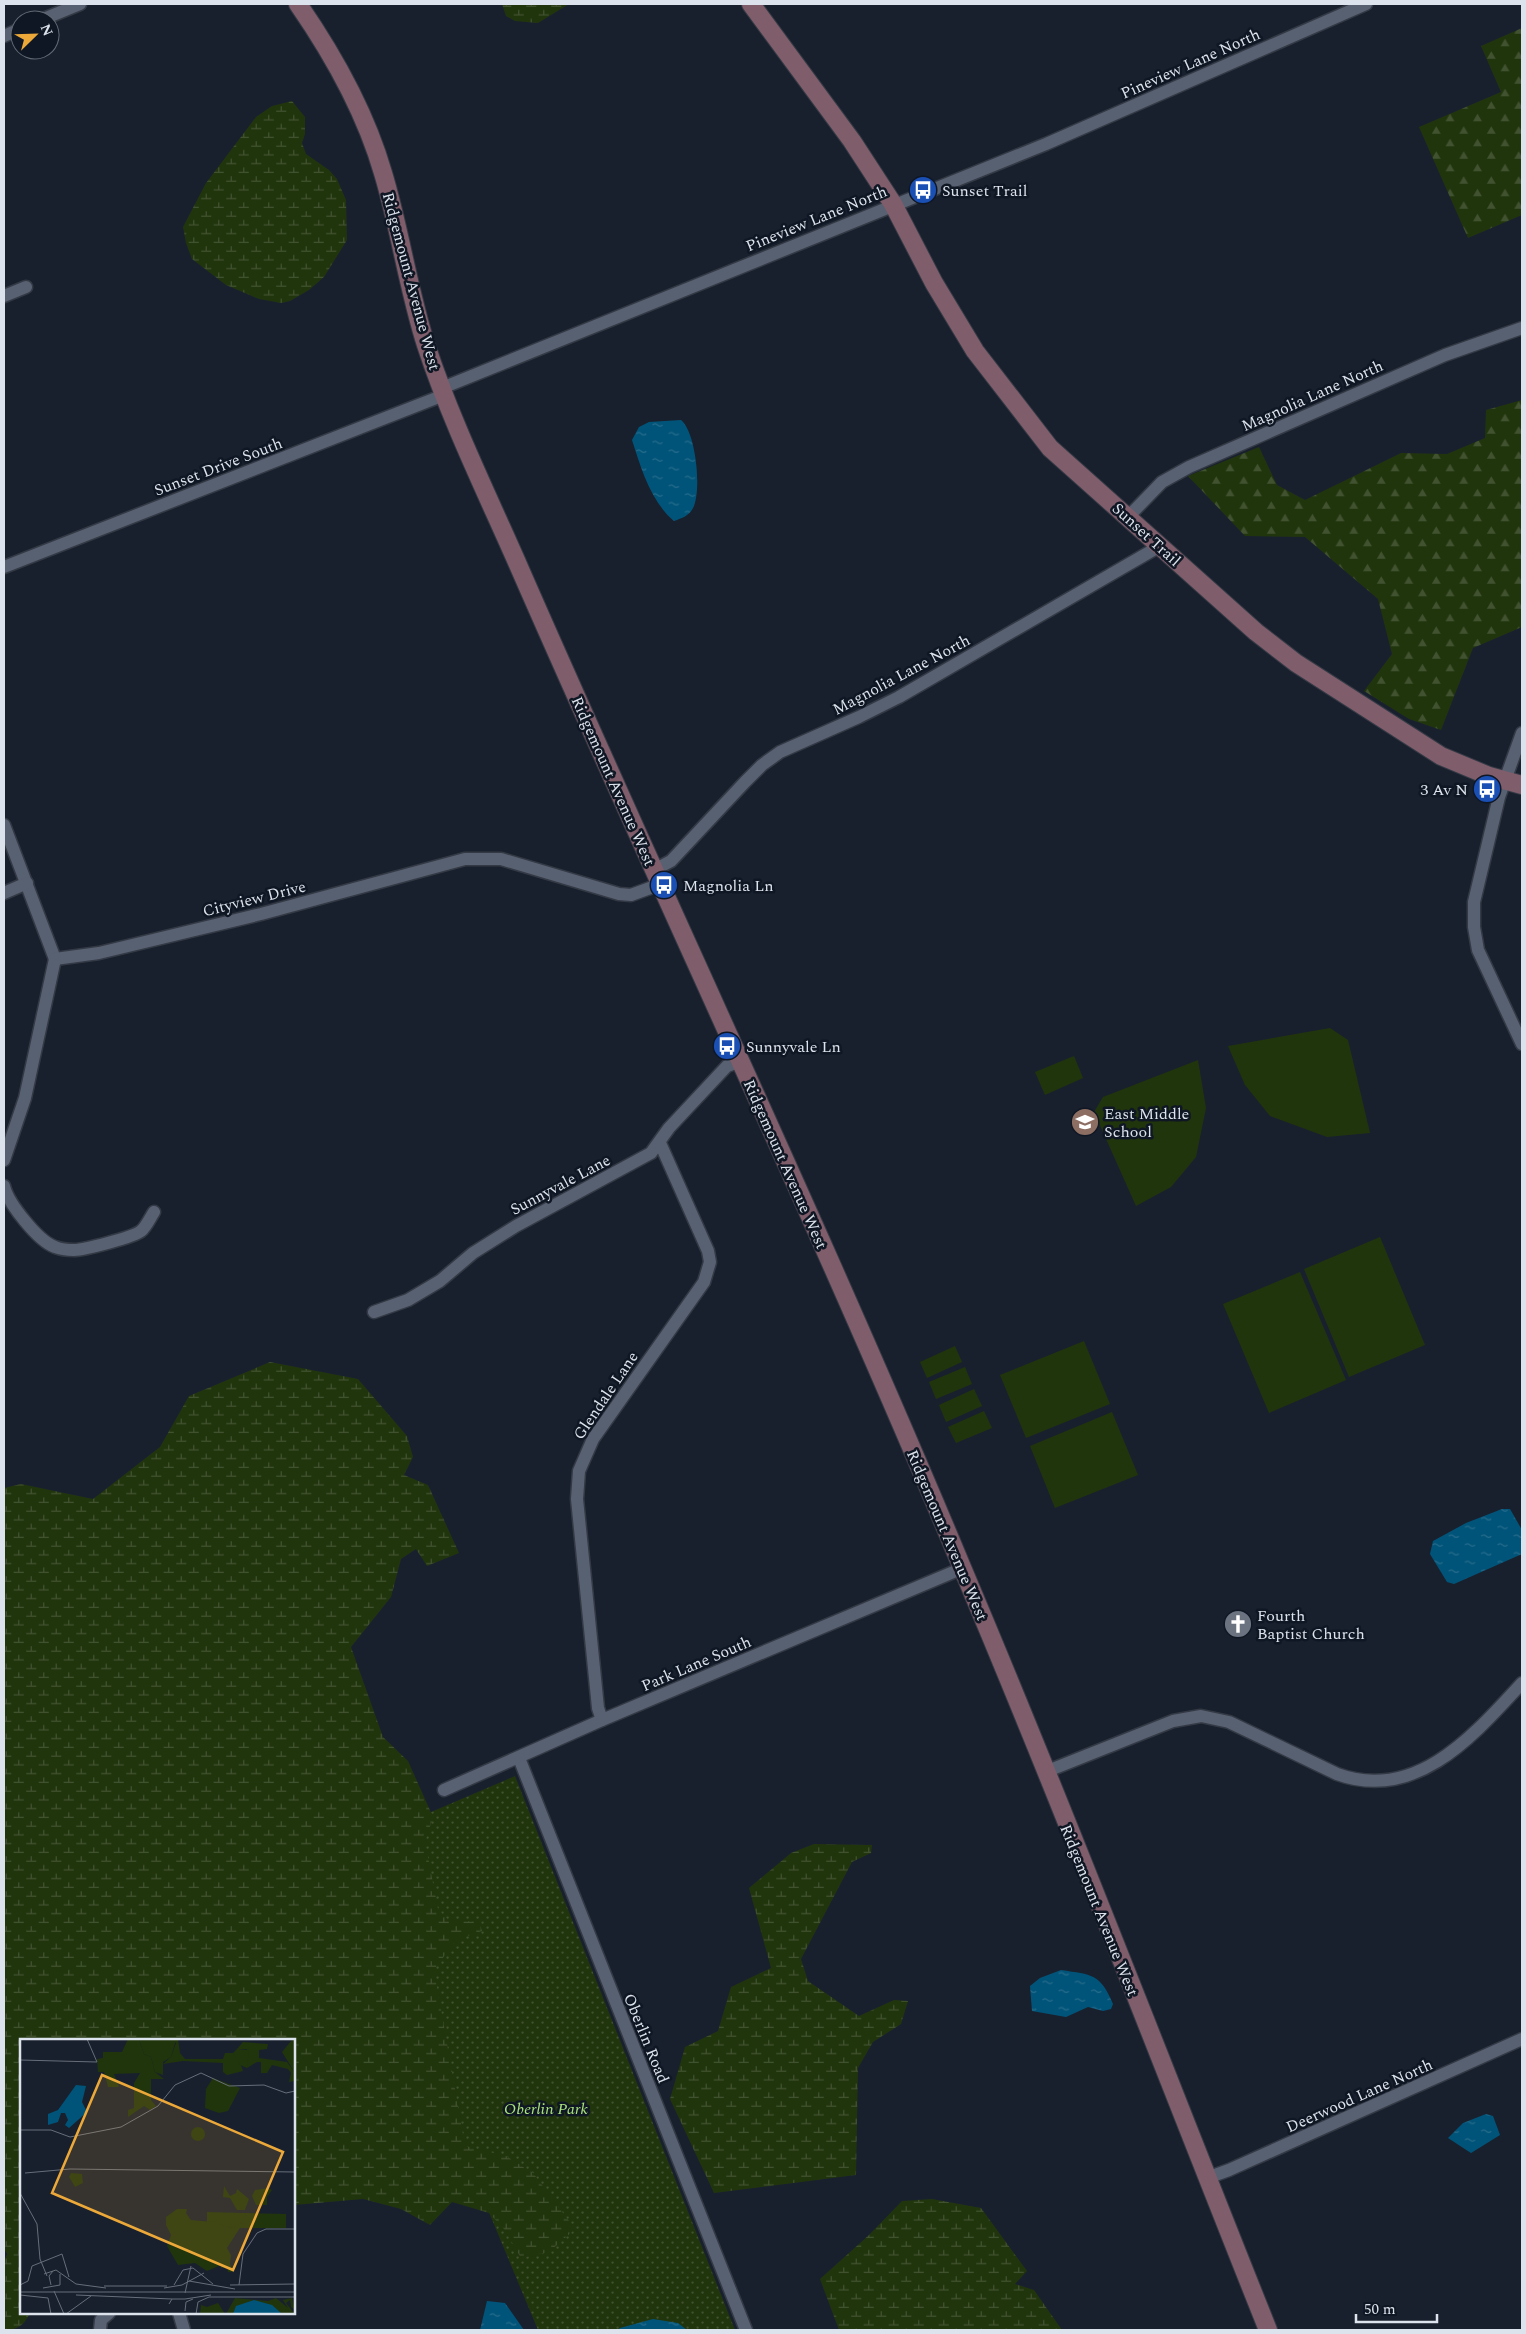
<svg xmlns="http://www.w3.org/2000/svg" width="1526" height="2334" viewBox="0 0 1526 2334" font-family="Spectral,serif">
	<defs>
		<pattern id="grass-dots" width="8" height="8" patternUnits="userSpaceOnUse" patternTransform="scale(1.25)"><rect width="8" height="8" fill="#21350d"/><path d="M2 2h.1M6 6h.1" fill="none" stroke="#415230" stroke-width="1.8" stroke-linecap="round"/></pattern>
		<pattern id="forest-firs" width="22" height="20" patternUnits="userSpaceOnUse" patternTransform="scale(1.25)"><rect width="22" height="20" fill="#21350d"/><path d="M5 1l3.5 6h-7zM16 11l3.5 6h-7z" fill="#415230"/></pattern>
		<pattern id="wetland-marsh" width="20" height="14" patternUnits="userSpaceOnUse" patternTransform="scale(1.25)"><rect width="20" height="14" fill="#21350d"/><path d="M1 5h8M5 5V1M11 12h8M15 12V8" fill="none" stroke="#415230"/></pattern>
		<pattern id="water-ripples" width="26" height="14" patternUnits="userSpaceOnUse" patternTransform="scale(1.25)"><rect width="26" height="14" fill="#015479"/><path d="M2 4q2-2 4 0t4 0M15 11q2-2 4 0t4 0" fill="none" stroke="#266c8c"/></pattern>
	</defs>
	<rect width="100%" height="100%" fill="#18202e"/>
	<!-- grass -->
	<polygon fill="url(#grass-dots)" points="515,1776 735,2330 538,2330 453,2126 403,1824"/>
	<!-- forest -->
	<g fill="url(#forest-firs)">
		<polygon points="1522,28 1522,215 1468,238 1419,127 1501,92 1481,46"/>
		<polygon points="1522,400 1522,627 1473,648 1441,730 1409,719 1364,691 1392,654 1378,599 1305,537 1245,536 1188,476 1259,447 1277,485 1305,500 1401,453 1447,454 1485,438 1486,410"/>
	</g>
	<!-- wetland -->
	<g fill="url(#wetland-marsh)">
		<polygon points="502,4 569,4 538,23 515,21 506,16"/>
		<polygon points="292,101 305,117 305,134 302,143 306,154 329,170 337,179 346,200 347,240 324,277 309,290 290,301 281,303 259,299 226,285 192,259 186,243 183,227 206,183 256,117 272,106"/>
		<path d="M270 1362 358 1379 407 1436 413 1457 404 1475 428 1485 459 1553 427 1566 416 1549 401 1559 391 1597 351 1647 383 1737 408 1761 433 1817 425 1842 438 1909 448 1920 479 1922 482 1931 456 1940 434 1970 465 2146 506 2156 533 2173 575 2229 549 2252 521 2258 504 2229 489 2213 452 2202 430 2225 401 2209 363 2199 294 2205V2040H21V2313H30C24 2325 18 2330 4 2330V2261L7 2254 4 2249V1488L21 1484 93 1499 160 1447 189 1396Z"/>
		<polygon points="814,1844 872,1845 871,1853 852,1862 801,1959 808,1981 859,2016 894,2000 908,2001 901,2024 873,2042 858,2068 856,2175 714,2193 670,2099 685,2047 718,2031 731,1987 771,1968 749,1888 791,1853"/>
		<polygon points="932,2199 981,2208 1027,2271 1015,2284 1034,2290 1062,2330 839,2330 820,2279 869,2235 902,2201"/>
	</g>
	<!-- pitch -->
	<g fill="#21350d">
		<polygon points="1330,1028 1348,1040 1370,1133 1327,1137 1270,1116 1245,1085 1228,1046"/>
		<polygon points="1074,1056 1083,1078 1045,1095 1035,1072"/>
		<polygon points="1198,1060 1206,1108 1196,1157 1171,1187 1136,1206 1094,1112 1103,1097"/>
		<polygon points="1380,1237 1425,1345 1349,1377 1304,1269"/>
		<polygon points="1300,1272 1346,1380 1269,1413 1223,1304"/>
		<polygon points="1084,1341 1110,1404 1026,1438 1000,1375"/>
		<polygon points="955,1346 962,1362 927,1378 920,1362"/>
		<polygon points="965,1367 972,1384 936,1399 929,1382"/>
		<polygon points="974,1389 982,1406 946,1422 939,1405"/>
		<polygon points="984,1411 992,1428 956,1443 948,1427"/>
		<polygon points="1112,1412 1138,1475 1055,1508 1030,1446"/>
	</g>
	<!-- water -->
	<g fill="url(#water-ripples)">
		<path d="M681 420C696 432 702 491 693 508 689 516 682 518 674 521 651 502 641 468 632 440L639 427 649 422Z"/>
		<polygon points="1502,1509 1510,1509 1522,1530 1522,1554 1454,1584 1447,1582 1430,1554 1433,1541 1466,1523"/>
		<path d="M1061 1970C1092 1975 1100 1973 1113 2004L1111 2009 1103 2011 1088 2007 1066 2017 1032 2011 1030 1986 1040 1978Z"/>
		<polygon points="1486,2114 1493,2116 1500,2135 1471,2153 1448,2138 1463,2123"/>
		<polygon points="487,2301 505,2303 524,2330 480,2330"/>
		<polygon points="653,2319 678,2323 687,2330 618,2330 620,2328"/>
	</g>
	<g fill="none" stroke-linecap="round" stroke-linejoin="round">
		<defs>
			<g id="street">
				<polyline points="41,20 80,4"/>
				<polyline points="4,36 20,29"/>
				<polyline points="4,296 26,287"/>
				<polyline points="442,388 1046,144 1366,4"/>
				<polyline points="1128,517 1162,482 1189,467 1445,355 1522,328"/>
				<polyline points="4,567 444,395"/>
				<polyline points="1522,733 1499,797 1474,902 1474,927 1478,950 1522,1044"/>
				<polyline points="4,825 55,959"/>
				<polyline points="654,870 671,861 745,782 762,765 780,752 859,717 899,697 1160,546"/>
				<polyline points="4,893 27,883"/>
				<polyline points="55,959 99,953 261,914 465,859 501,859 619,894 631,895 661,884"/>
				<polyline points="4,1160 25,1098 55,959"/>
				<path d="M4 1186C8 1203 38 1241 55 1247 60 1249 69 1250 74 1250 84 1250 134 1237 141 1231 146 1227 150 1218 154 1212"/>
				<polyline points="374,1312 408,1300 440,1281 473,1253 516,1226 651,1153 669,1128 727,1066 741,1061"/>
				<polyline points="602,1720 598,1708 577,1499 579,1471 593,1439 704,1282 710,1262 708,1251 660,1143"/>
				<polyline points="519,1758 746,2330"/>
				<path d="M1045 1772 1173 1721 1201 1716 1229 1722 1337 1774C1416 1803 1474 1735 1522 1683"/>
				<polyline points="444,1790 602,1720 963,1568"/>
				<polyline points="1207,2178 1229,2170 1522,2039"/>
				<polyline points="179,2313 184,2330"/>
				<polyline points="100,2330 101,2320 109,2313"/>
			</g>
			<g id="secondary">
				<path d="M298 4C334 56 365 111 383 173 400 229 408 289 426 345 451 421 487 494 519 567 665 901 821 1229 961 1565 1068 1818 1166 2075 1268 2330"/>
				<polyline points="751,4 852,141 893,204 934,283 975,351 1050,448 1256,632 1296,663 1441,756 1489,776 1522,785"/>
			</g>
		</defs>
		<!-- street casing -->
		<use href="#street" stroke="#343a45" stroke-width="15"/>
		<!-- secondary casing -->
		<use href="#secondary" stroke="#343a45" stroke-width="20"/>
		<!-- street -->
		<use href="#street" stroke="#586172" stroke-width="12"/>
		<!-- secondary -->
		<use href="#secondary" stroke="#805d6b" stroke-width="18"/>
	</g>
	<!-- icons -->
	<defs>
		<symbol id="bus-disc" viewBox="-11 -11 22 22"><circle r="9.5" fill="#1a4fb4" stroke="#0f1724"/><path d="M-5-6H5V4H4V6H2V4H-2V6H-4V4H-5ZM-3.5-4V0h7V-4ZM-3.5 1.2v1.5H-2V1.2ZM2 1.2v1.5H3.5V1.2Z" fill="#fff"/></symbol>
		<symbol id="school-disc" viewBox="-11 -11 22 22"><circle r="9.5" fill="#8d6e63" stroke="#0f1724"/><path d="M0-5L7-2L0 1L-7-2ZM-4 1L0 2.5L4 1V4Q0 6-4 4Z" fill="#fff"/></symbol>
		<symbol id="church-disc" viewBox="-11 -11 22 22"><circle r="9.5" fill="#6b7280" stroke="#0f1724"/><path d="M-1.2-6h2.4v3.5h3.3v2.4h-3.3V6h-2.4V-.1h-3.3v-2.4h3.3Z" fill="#fff"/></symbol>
	</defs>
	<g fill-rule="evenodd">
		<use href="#bus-disc" x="907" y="174" width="32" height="32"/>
		<use href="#bus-disc" x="1471" y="773" width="32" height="32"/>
		<use href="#bus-disc" x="648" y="869" width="32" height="32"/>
		<use href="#bus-disc" x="711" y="1030" width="32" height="32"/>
		<use href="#school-disc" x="1069" y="1106" width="32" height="32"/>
		<use href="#church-disc" x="1222" y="1608" width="32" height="32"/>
	</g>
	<g text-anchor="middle" stroke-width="5" stroke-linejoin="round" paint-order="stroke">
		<!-- street labels -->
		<g font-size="16" fill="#dde3ec" stroke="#0f1724">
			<text transform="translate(1190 63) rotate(-24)" y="6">Pineview Lane North</text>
			<text transform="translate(816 218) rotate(-22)" y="6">Pineview Lane North</text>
			<text transform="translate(412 281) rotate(75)" y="6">Ridgemount Avenue West</text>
			<text transform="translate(1312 395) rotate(-24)" y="6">Magnolia Lane North</text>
			<text transform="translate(218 466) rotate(-21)" y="6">Sunset Drive South</text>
			<text transform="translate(1147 534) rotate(42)" y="6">Sunset Trail</text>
			<text transform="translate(901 674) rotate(-28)" y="6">Magnolia Lane North</text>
			<text transform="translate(614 781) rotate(66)" y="6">Ridgemount Avenue West</text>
			<text transform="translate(254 898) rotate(-14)" y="6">Cityview Drive</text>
			<text transform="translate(786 1164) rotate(66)" y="6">Ridgemount Avenue West</text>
			<text transform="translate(560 1184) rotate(-28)" y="6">Sunnyvale Lane</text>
			<text transform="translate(605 1395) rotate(-56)" y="6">Glendale Lane</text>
			<text transform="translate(948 1535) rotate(67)" y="6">Ridgemount Avenue West</text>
			<text transform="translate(696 1663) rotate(-23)" y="6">Park Lane South</text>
			<text transform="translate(1100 1910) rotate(68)" y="6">Ridgemount Avenue West</text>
			<text transform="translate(647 2038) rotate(68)" y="6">Oberlin Road</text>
			<text transform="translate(1359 2095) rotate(-24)" y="6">Deerwood Lane North</text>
		</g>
		<!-- poi labels -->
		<g font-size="16" fill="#dde3ec" stroke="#0f1724" text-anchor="start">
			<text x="942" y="196">Sunset Trail</text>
			<text x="1468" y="795" text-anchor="end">3 Av N</text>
			<text x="683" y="891">Magnolia Ln</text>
			<text x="746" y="1052">Sunnyvale Ln</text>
			<text x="1104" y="1119">East Middle<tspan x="1104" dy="18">School</tspan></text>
			<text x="1257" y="1621">Fourth<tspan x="1257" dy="18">Baptist Church</tspan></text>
		</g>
		<!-- park labels -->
		<g font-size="16" font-style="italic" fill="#aae37c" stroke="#0f1724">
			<text x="546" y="2114">Oberlin Park</text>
		</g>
	</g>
	<!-- overview -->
	<g transform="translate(20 2039)">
		<rect width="275" height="275" fill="#18202e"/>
		<path d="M193 39 220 49 208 72 199 74 185 69 186 50ZM187 173 266 175V189H212L187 183Z" fill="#21350d"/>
		<path d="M108 0H119L124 15 131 18 135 33 144 40H131V61L136 67 130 71 124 67 108 78V71L114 69V44L120 34 94 35 99 48H88L84 33H78L77 20 83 19V13H102ZM151 0H158L160 14 165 20H203L205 14H213L218 18 223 32 207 36 203 33V24L163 22 143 25 151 18 156 4ZM223 3 248 5 247 10 239 11V19L267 23 275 34V42L269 43 271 34 268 30 252 26 247 34H241V23H237L227 29V10H217Z" fill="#21350d"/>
		<path d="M119 0 156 1 151 18 143 23V36L135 33 131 18 124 15ZM272 1H275V34L262 13ZM217 10 229 11 227 29 220 26 213 14ZM51 134 62 135 63 144 55 148 49 138ZM204 147 210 157 216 154 217 150 229 160 225 171H217L210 159 203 158ZM248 149 252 151 247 158V166H236L232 157 235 151ZM157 170H167L166 174 171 181 194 183 198 181 199 185 213 189 224 183V188L220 189 207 209 211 216 210 225 213 233H208L207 228 201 229V226L187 232 175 224 158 226 147 207 151 196 146 186V178ZM215 259 248 262 256 259 268 269 263 261 272 259 275 271 271 268 270 261 266 264 275 275 261 274 234 261 218 267 213 275H206ZM198 264 205 275H180L181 266 187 268Z" fill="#21350d"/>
		<path d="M171 95a7 7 0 1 1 14 0a7 7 0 1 1-14 0Z" fill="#21350d"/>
		<path d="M56 46 66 47 62 63 67 73 49 89 45 86 48 81 45 74H41L38 83 28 86V75L38 71ZM234 261 252 266 261 274 271 275H213L216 267Z" fill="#015479"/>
		<path fill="none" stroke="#676e7a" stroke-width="1" d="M0 21 77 23 67 0M0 91H31L50 98 101 88 138 67 155 46 181 34 209 47 244 46 266 54 275 52M5 134 50 130 275 133M0 154 17 185 20 220 27 237M24 235 36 231 56 245 86 249M169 242 215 250M0 246 8 242 12 227 42 215 49 238M31 246 29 237 33 232M154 246 163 231 173 229 193 245M210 246 275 245M219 246 223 215 237 194 246 190H275M84 247H147M23 249 40 246V235M144 249 162 246 184 234M34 252 44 275M0 253H275M165 254 171 227M0 256 28 259 31 275M56 256 152 260M165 260 191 256M149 265 152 260H165M165 272 166 263 173 260M46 275 71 257M176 275 178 263 189 258H275"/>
		<path fill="#eca93a" fill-opacity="0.15" stroke="#eca93a" stroke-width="2.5" d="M82 36 263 113 213 231 32 154Z"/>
		<rect width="275" height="275" fill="none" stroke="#dde3ec" stroke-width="2.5"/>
	</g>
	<!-- border -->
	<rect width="1526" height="2334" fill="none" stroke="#dde3ec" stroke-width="10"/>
	<!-- north arrow -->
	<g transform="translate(35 35) rotate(67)"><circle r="24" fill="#0f1724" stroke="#616974"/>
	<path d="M0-4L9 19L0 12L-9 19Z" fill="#eca93a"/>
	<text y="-8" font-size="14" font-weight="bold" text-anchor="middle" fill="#dde3ec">N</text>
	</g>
	<!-- scale -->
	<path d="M1356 2314v8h81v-8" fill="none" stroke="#dde3ec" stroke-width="2.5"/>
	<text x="1364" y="2314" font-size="15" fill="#dde3ec" stroke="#0f1724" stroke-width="4" paint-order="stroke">50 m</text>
</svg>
